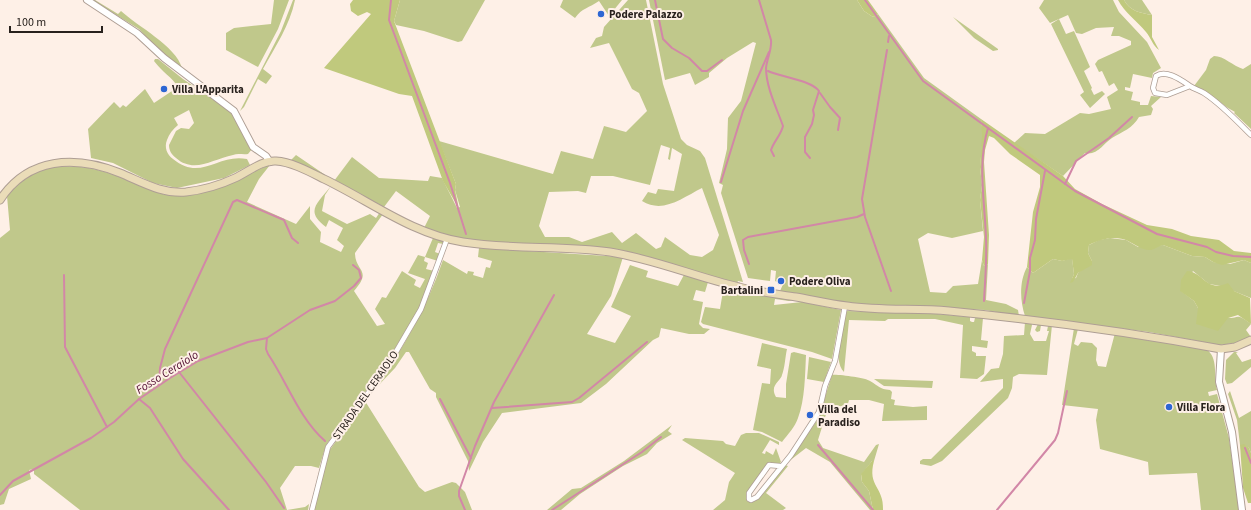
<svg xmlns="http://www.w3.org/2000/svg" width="1251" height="510" viewBox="0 0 1251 510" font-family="'Source Sans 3',sans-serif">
	<rect width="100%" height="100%" fill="#fef0e7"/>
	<!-- green -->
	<g fill="#c0c88b" fill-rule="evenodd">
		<path d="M92 0H95L118 14 121 11C137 26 176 46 182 68L155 47 139 29Z"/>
		<polygon points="274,0 289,0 278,29 258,67 226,50 226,33 234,28 271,24"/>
		<path d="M293 0H295C290 25 275 47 263 69L272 76 266 84 258 79 244 107 240 111 281 31Z"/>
		<polygon points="400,0 485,0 462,41 458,42 424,31 396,25 394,21"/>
		<path d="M563 0H622L609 16 599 1C589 8 582 8 575 18L560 7Z"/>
		<path d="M628 0H646L663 84 681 139 687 145 700 151 705 158 743 282 738 281 737 283 619 250 488 242 447 236 424 228 430 216 396 191 384 207 334 181 290 161 296 155 334 181 352 157 379 178 428 181 430 176 442 178 457 208 460 207 455 190 456 184 439 141 553 174 561 151 593 159 604 126 626 132 647 111 639 93 632 89 609 43 590 48 596 38 602 36 604 27ZM661 145 670 148 668 159 670 160 672 148 682 154 674 191 658 189 656 194 648 192 642 201C663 214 682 198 702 188L719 235 713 250 702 257 690 255 665 237 661 247 656 249 636 233 622 243 612 232 582 242 569 237H545L539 226 549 192 578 191 586 193 591 176H613L650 185Z"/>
		<polygon points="649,0 857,0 864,11 873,17 878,14 924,78 981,119 983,135 980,167 982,185 980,200 983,231 952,238 928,233 918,239 930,292 946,293 953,286 978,284 982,260 984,266 988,264 986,300 1006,304 1018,310 1019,316 985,310 846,304 780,291 785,280 778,278 777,282 775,281 776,271 771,270 770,281 748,278 721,193 723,185 719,183 727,149 728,118 741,101 756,43 753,42 727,58 709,73 709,77 695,85 690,73 665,80"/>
		<path d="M1044 0H1113L1119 12 1147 42 1161 68 1153 73 1152 78 1133 74 1130 88 1125 87V90L1133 92 1131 100 1140 102V105H1148L1151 96 1161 97 1151 106 1153 109 1151 115 1139 117C1133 128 1122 132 1112 138 1104 143 1097 156 1085 153L1063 176 1014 143 1025 133 1045 134 1080 113 1089 114 1111 109 1107 97 1118 90 1114 83 1109 86 1102 71 1099 72 1095 64 1098 60 1131 45V41L1119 36H1111L1114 27 1096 28 1082 34 1076 33 1068 15 1050 23 1039 8Z"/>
		<path d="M1124 0H1142L1152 15C1140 13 1130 11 1124 0Z"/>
		<polygon points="953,17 998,49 998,50 993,51 974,38"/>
		<polygon points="1059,19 1066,34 1074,31 1090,67 1084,71 1092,88 1091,89 1094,95 1102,91 1105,94 1090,108 1080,95 1084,92 1051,24"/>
		<path d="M1214 56C1224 56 1233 66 1243 69L1251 64V129L1234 113 1235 112 1228 108 1205 91 1194 86 1206 70 1210 59Z"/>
		<path d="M155 59H158L183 79 230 111 252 149 248 154C243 155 238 153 233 155 213 159 194 174 176 158 171 154 169 150 169 145L176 131 181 128 189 129 194 123 189 110 174 118 178 125C173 129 169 134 167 140 164 147 167 155 173 159 201 182 218 153 247 159L250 165 224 178 177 188 153 183 113 163 91 158 88 129 114 102 120 108 123 105 126 107 145 89 154 103 178 87C172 77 162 72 154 61Z"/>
		<path d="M270 165 259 179 247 202 296 224 310 206V219L321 232 320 242 341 252 344 246 337 240 343 228 329 220 326 227C304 211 318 203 331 186L325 195 322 211 347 224 370 214 376 218 380 212 383 214 355 253C355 272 373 269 354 291L377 326 385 324 375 309 382 297 386 298 402 271 416 280 414 285 420 288 425 279 408 273 418 255 425 257 433 238 444 241 443 244 438 243 435 252 440 254 438 261 425 257 424 261 428 263 426 269 434 271 419 309 383 368 326 445 319 468 311 466H295L280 488 287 510 305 507 309 504 308 510H80L34 474V469L29 470 31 479 9 489 4 504 0 505V238L10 230 7 196C12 190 18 181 26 177 57 159 94 166 125 179 142 186 159 196 177 196 211 195 239 176 270 165Z"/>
		<path d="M1110 238 1126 240 1138 247 1163 245 1192 256 1205 257 1213 262 1230 264 1244 260 1251 263V298L1221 286 1209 284 1193 271 1181 291 1194 301 1198 308C1207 311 1216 315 1226 317 1238 321 1234 310 1251 324L1246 330 1251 337 1235 343 1220 345 1149 332 1025 316C1020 301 1019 282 1027 267L1033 273 1053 259 1062 261 1072 258 1074 274 1072 279 1076 278 1078 273 1092 261 1088 253 1089 245 1099 240Z"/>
		<path d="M479 248 623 257 611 296 587 334 615 343 631 316 611 307 630 265 648 271 646 277 678 286 685 273 708 282 705 292 696 290 693 300 703 302 699 324 703 328 710 329 704 334H689L661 328 659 337 653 340 606 384 581 403 502 413 483 442 469 471 468 461 436 397V393L430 389 409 352H406L395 368 374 390C403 349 427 307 443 260L467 274 468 271 474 272 473 275 483 278 486 267 490 268 492 261 478 257Z"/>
		<polygon points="724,285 747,293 795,300 789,301 775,299 774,305 802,302 841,310 832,359 812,352 703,324 701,322 705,307 720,309"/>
		<path d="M846 311 927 313 970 317V321L972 322H974L975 318H983L981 340 988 341 987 348 972 346V351L976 353V356H986L984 374 977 379 960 378 963 325 935 319H888L885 321 849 320 844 372C832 360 843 327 846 311Z"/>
		<polygon points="1025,322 1031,322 1032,325 1030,334 1034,341 1046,341 1049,331 1047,331 1048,326 1041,325 1040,331 1037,332 1035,330 1038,324 1052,325 1047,375 1019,374 1013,377 1012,388 1008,398 942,461 931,466 920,464 920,461 923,459 931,459 1003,388 1003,379 980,382 991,369 999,368 1003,354 1004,336 1024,335"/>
		<path d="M1074 328 1078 329 1074 344 1078 346 1081 342 1092 343 1097 348 1096 360 1098 366 1106 367 1115 333 1143 337 1148 341 1152 338 1206 349C1219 358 1213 375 1217 390L1208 392 1209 396 1217 394 1229 438 1239 510H1201L1197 473 1149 475 1148 462 1100 449 1096 420 1098 409 1062 405Z"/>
		<path d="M762 343 787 349C785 358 785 367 782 375 781 381 769 385 776 397L786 398V384L791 353 794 352 806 355C805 375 805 399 798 418 795 427 788 434 782 442L762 432 753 430 762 383 770 384 771 369 757 366Z"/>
		<polygon points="1234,352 1238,352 1236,353 1242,362 1251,359 1251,367 1232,383 1227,384 1225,379 1226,360"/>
		<polygon points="809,357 831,362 824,382 807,379"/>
		<path d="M832 375C837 374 866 378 870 381 879 386 879 389 890 390L892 392 891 399 895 400 894 405 913 407 927 406V420L882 421 884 404 869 400H849L847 407 831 405 827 411 818 440 823 448 864 462 876 445 879 444 874 461H872L861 475 862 482 869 491 873 510H870L830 462 806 448 788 462 818 419Z"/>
		<polygon points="874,379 933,381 932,388 884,386"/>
		<polygon points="1230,391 1239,418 1251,411 1251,453 1249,448 1244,445 1240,445 1237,420 1228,394"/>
		<polygon points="365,401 419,487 425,492 452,482 456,483 465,492 472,510 314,510 321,479 329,451"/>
		<polygon points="672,425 668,431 672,434 657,443 647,454 623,466 580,494 561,510 547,510 572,489 581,488 624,461"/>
		<polygon points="746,433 759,433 779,442 779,445 770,440 762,453 765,454 766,451 773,455 776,448 781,462 779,464 768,463 747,492 747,501 751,502 758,499 785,465 788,466 766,493 786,508 783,510 713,510 725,500 729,482 735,473 682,440 685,438 723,441 726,444 735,446 741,435"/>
	</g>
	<!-- forest -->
	<g fill="#c0c97d">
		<polygon points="353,0 400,0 394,21 456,184 455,190 459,209 443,181 412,96 399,94 324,68 371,14 367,12 358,16 351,11 350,4"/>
		<polygon points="857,0 868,0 878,14 873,17 864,11"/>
		<path d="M1118 0H1124C1130 11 1140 13 1152 15V37L1159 50C1153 46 1151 38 1146 32 1137 21 1125 13 1118 0Z"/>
		<path d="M981 119 1063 176 1075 189 1102 204 1147 225 1172 229 1191 236 1219 240 1234 251 1251 253V263L1244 260 1222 265 1213 262 1205 257 1192 256 1163 245C1159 246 1155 249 1151 250 1143 251 1134 244 1128 241 1115 235 1101 239 1089 245L1088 253 1092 261V265L1078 273 1073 282 1070 283 1074 274 1072 259 1062 261 1053 259 1033 273 1027 267 1033 212 1040 187V175L1010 154 994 138 989 136 985 150 984 162 989 235 988 264 984 266 982 260 984 237 980 200 982 185 980 167 982 135Z"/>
		<path d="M1187 271C1204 272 1206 293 1228 283L1234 291 1250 298 1251 324 1238 315 1228 318 1218 331 1196 324 1198 308 1194 301 1180 291 1181 280Z"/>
		<polygon points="1244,444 1249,448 1251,453 1251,503 1248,503 1243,488 1240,445"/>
		<path d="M872 461H874C867 487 884 486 883 510H873L869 491 862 482 861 474Z"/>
	</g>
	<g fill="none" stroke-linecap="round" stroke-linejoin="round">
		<!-- stream -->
		<g stroke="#d287a7" stroke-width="2">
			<polyline points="391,0 389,20 450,183 466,234"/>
			<polyline points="655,0 663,39 672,48 689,58 702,71 707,71 722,60"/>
			<path d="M759 0 771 40C772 50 767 58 766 68 766 87 777 109 783 126 781 135 774 141 771 150L774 156"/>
			<polyline points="865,0 923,81 1075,191 1157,234 1207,247 1216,252 1233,256 1251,257"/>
			<polyline points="888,42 889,36"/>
			<polyline points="887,50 862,199 865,217 891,291"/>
			<path d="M768 71C781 77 811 80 819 91L813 110 814 115 812 124 805 137V152L810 158"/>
			<polyline points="820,93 830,107 840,118 838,130"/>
			<polyline points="721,182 743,111 769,52"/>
			<polyline points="1065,184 1076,161 1109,138 1132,117"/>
			<polyline points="749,264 744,250 743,240 748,237 857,217 864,214"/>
			<polyline points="64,275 65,347 107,427"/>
			<path d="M984 301C985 281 987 260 986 239 985 202 977 165 988 128"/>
			<polyline points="1024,303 1030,271 1030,258 1035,240 1036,219 1045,171"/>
			<path d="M267 338 266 349 268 354C287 382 299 418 325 441"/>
			<polyline points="179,372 266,482 284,508"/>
			<polyline points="159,385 160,368 165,349 233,202 237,200 284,220 292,238 298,243"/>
			<polyline points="139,399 150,408 183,459 229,510"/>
			<polyline points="440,399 471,458"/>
			<polyline points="492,408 572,402 579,398 647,342"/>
			<polyline points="818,445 873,510"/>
			<polyline points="1245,448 1251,463"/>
			<polyline points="0,495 13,481 91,438 114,422 139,399 170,378 198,361 248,342 267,338 310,310 335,301 354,286 361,278 359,270 353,265"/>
			<polyline points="465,510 459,496 459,491 475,446 494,402 554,295"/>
			<polyline points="552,510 642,452 661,437"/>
			<polyline points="997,510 1055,440 1058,433 1067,391"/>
		</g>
		<defs>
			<g id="minor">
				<path d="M1190 86 1167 95 1155 93 1153 88 1156 76C1166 69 1181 80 1190 86 1194 89 1199 90 1204 93 1221 104 1236 120 1251 135"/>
				<polyline points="780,466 769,465 749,493 749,499 751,500 757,497 791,455 819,412 825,386 835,361 845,306"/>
				<polyline points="312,510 328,447 386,369 421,309 447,239"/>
			</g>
			<g id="tertiary">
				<polyline points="87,0 137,33 164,58 234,111 253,147 266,156 270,162"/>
				<polyline points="1221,349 1219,382 1232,432 1242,510"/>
			</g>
			<path id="secondary" d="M0 200C28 157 75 155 120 173 142 182 161 194 186 192 203 190 220 185 235 178 248 172 262 160 276 161 292 162 310 172 324 179 370 201 412 234 463 242 512 250 561 245 610 252 654 259 696 277 739 287 758 292 777 294 796 297 813 300 830 304 847 306 881 311 915 308 949 311 1041 320 1131 332 1221 349L1235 347 1251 340"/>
		</defs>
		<!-- minor casing -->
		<use href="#minor" stroke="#ae9e94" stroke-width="6"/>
		<!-- tertiary casing -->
		<use href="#tertiary" stroke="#ae9e94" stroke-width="8"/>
		<!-- secondary casing -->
		<use href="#secondary" stroke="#ae9e94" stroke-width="9"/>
		<!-- minor -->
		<use href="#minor" stroke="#fff" stroke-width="4.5"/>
		<!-- tertiary -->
		<use href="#tertiary" stroke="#fff" stroke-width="6"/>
		<!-- secondary -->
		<use href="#secondary" stroke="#eadcb8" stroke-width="7"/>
	</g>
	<!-- markers -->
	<g fill="#2d66d3" stroke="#fef0e7" stroke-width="1.5">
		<circle cx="601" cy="14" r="4"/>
		<circle cx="164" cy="89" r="4"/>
		<circle cx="781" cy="281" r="4"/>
		<rect x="767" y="286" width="8" height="8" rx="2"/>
		<circle cx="1169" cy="407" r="4"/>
		<circle cx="810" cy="415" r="4"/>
	</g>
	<g text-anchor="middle" stroke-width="4" stroke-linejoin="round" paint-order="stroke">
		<!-- poi labels -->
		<g font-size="11" font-weight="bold" fill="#28211d" stroke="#fef0e7" text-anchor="start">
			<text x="609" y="18">Podere Palazzo</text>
			<text x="172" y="93">Villa L'Apparita</text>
			<text x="789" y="285">Podere Oliva</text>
			<text x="763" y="294" text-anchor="end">Bartalini</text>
			<text x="1177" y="411">Villa Flora</text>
			<text x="818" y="413">Villa del<tspan x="818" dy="13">Paradiso</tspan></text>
		</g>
		<!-- street labels -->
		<g font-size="11" fill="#28211d" stroke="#fef0e7">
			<text transform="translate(365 395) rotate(-55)" y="4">STRADA DEL CERAIOLO</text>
		</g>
		<!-- water labels -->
		<g font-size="12" font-style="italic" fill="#4f0c30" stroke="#fef0e7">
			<text transform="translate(167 372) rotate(-32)" y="4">Fosso Ceraiolo</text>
		</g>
	</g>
	<!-- scale -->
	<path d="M10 26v6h92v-6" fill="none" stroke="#28211d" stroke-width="2"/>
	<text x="16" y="26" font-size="12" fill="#28211d" stroke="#fef0e7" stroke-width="3" paint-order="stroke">100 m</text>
</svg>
